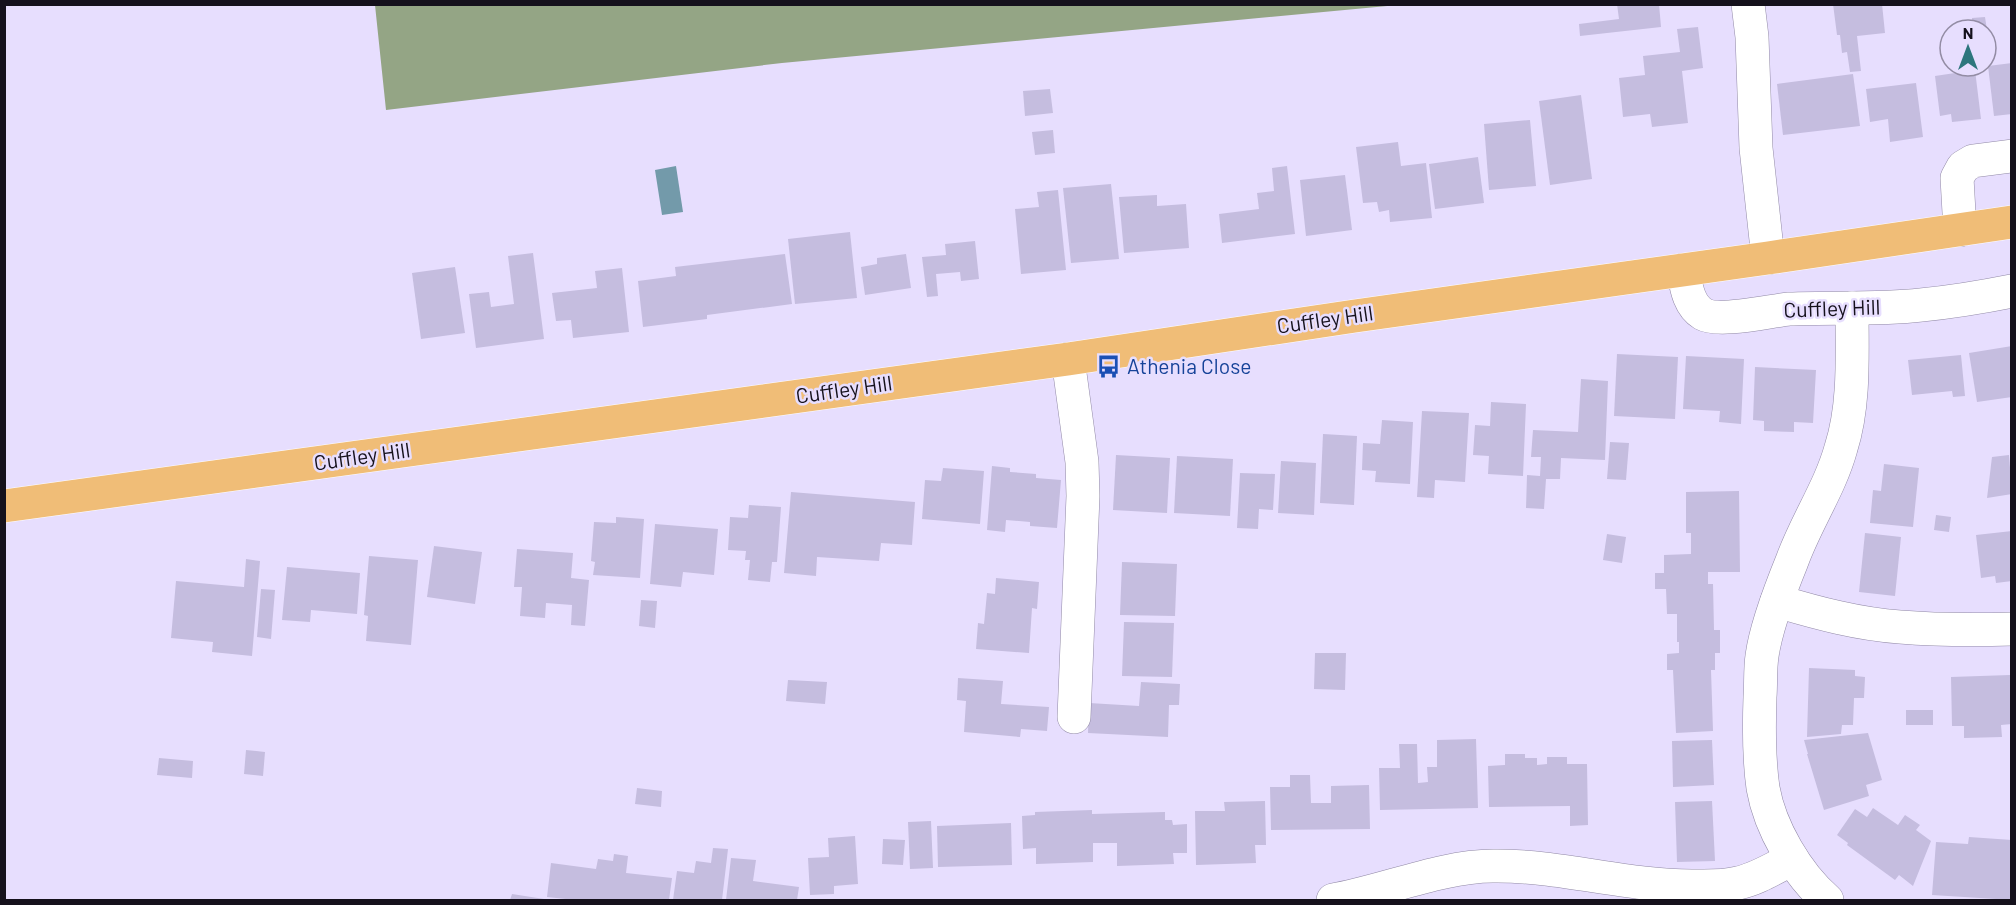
<svg xmlns="http://www.w3.org/2000/svg" width="2016" height="905" viewBox="0 0 2016 905" font-family="Barlow,sans-serif">
	<rect width="100%" height="100%" fill="#e7defe"/>
	<!-- forest -->
	<polygon fill="#94a585" points="375,5 375,4 1398,5 782,63 386,110"/>
	<!-- water -->
	<polygon fill="#739aaa" points="676,166 683,212 662,215 655,170"/>
	<!-- building -->
	<g fill="#c5bddf">
		<polygon points="1617,4 1659,4 1661,27 1580,36 1579,24 1619,19"/>
		<polygon points="1833,4 1882,4 1885,33 1857,36 1861,71 1850,72 1847,52 1842,53 1840,35 1837,35"/>
		<polygon points="1985,17 1987,30 1973,30 1972,18"/>
		<polygon points="1698,27 1703,68 1682,71 1688,123 1652,127 1650,114 1623,117 1619,78 1645,75 1643,56 1680,52 1677,29"/>
		<polygon points="1986,32 1987,32 1991,61 1986,61"/>
		<polygon points="2012,63 2012,114 1994,116 1988,66"/>
		<polygon points="1975,70 1981,119 1952,122 1951,114 1940,116 1935,76"/>
		<polygon points="1853,74 1860,126 1783,135 1777,84"/>
		<polygon points="1916,83 1923,137 1890,142 1888,119 1870,122 1866,89"/>
		<polygon points="1050,89 1053,113 1025,116 1023,91"/>
		<polygon points="1581,95 1592,179 1550,185 1539,101"/>
		<polygon points="1530,120 1536,186 1489,190 1484,124"/>
		<polygon points="1053,130 1055,153 1035,155 1032,132"/>
		<polygon points="1398,142 1401,166 1426,163 1432,218 1390,222 1389,210 1379,212 1377,202 1363,203 1356,147"/>
		<polygon points="1478,157 1484,203 1435,209 1429,164"/>
		<polygon points="1287,166 1295,234 1222,243 1219,214 1259,209 1257,193 1274,191 1272,168"/>
		<polygon points="1345,175 1352,230 1306,236 1300,180"/>
		<polygon points="1111,184 1119,259 1071,263 1063,188"/>
		<polygon points="1058,190 1066,270 1021,274 1015,209 1039,207 1037,192"/>
		<polygon points="1157,195 1157,206 1186,204 1189,248 1124,253 1119,197"/>
		<polygon points="850,232 857,298 795,304 788,239"/>
		<polygon points="975,241 979,279 961,281 960,272 936,274 938,296 927,297 922,257 946,255 945,244"/>
		<polygon points="533,253 544,339 476,348 469,294 489,292 491,307 514,304 508,256"/>
		<polygon points="785,254 792,304 707,315 707,319 643,327 638,281 676,276 675,267"/>
		<polygon points="906,254 911,288 865,295 861,267 877,264 877,258"/>
		<polygon points="455,267 465,333 421,339 412,273"/>
		<polygon points="622,268 629,332 573,338 571,320 556,321 552,293 597,288 595,271"/>
		<polygon points="2012,346 2012,397 1977,402 1969,353"/>
		<polygon points="1617,354 1678,357 1675,419 1614,416"/>
		<polygon points="1961,355 1965,396 1953,397 1952,391 1912,395 1908,360"/>
		<polygon points="1686,356 1744,359 1741,424 1719,422 1720,411 1683,409"/>
		<polygon points="1755,367 1816,370 1813,423 1794,422 1794,432 1764,431 1764,421 1753,420"/>
		<polygon points="1581,379 1608,381 1605,460 1561,458 1560,479 1546,479 1544,509 1526,508 1527,475 1540,476 1541,457 1531,457 1533,430 1578,432"/>
		<polygon points="1491,402 1526,404 1523,476 1488,474 1489,456 1473,455 1475,425 1490,426"/>
		<polygon points="1422,411 1469,413 1465,482 1435,480 1434,498 1417,497"/>
		<polygon points="1382,420 1413,422 1410,484 1375,482 1376,471 1362,470 1363,443 1380,444"/>
		<polygon points="1323,434 1357,436 1354,505 1320,503"/>
		<polygon points="1610,442 1629,443 1626,480 1607,479"/>
		<polygon points="1116,455 1170,458 1167,513 1113,510"/>
		<polygon points="2009,455 2012,494 1987,498 1992,457"/>
		<polygon points="1177,456 1233,459 1230,516 1174,513"/>
		<polygon points="1281,461 1316,463 1314,515 1278,513"/>
		<polygon points="1884,464 1919,468 1913,527 1870,523 1873,490 1881,491"/>
		<polygon points="992,466 1010,468 1010,472 1036,474 1036,478 1061,480 1057,528 1030,526 1030,522 1006,520 1005,532 987,530"/>
		<polygon points="943,468 984,471 980,524 922,519 925,480 941,481"/>
		<polygon points="1240,473 1275,474 1273,510 1259,509 1258,529 1237,528"/>
		<polygon points="1739,491 1740,572 1708,572 1708,584 1713,584 1714,630 1720,630 1720,653 1715,653 1715,670 1711,670 1713,731 1676,733 1673,670 1667,670 1667,654 1679,653 1679,642 1677,642 1677,614 1667,614 1666,589 1655,589 1655,573 1664,573 1664,555 1691,554 1691,533 1686,533 1686,492"/>
		<polygon points="791,492 915,502 912,545 881,543 879,561 817,557 816,576 784,573"/>
		<polygon points="749,505 781,507 777,562 772,562 770,582 748,580 750,560 745,560 746,551 728,550 730,517 748,518"/>
		<polygon points="1936,515 1951,517 1949,532 1934,530"/>
		<polygon points="616,517 644,519 640,578 593,575 595,562 591,561 594,522 616,523"/>
		<polygon points="655,524 718,529 714,575 683,572 681,587 650,584"/>
		<polygon points="2012,531 2012,581 1996,583 1995,576 1981,578 1976,535"/>
		<polygon points="1865,533 1901,537 1895,596 1859,592"/>
		<polygon points="1607,534 1626,537 1622,563 1603,560"/>
		<polygon points="434,546 482,552 475,604 427,597"/>
		<polygon points="517,549 573,553 571,578 589,580 585,626 571,625 572,605 546,603 545,618 520,616 522,587 514,587"/>
		<polygon points="369,556 418,560 411,645 366,641 368,616 364,615"/>
		<polygon points="246,559 260,561 252,656 212,652 213,642 171,638 176,581 244,587"/>
		<polygon points="1122,562 1177,564 1175,616 1120,615"/>
		<polygon points="287,567 360,573 357,614 311,610 310,622 282,620"/>
		<polygon points="996,578 1039,582 1037,609 1032,608 1029,653 976,649 978,623 984,624 987,593 995,594"/>
		<polygon points="261,589 275,590 271,639 257,637"/>
		<polygon points="641,600 657,601 655,628 639,626"/>
		<polygon points="1124,622 1174,623 1172,677 1122,676"/>
		<polygon points="1315,653 1346,653 1345,690 1314,689"/>
		<polygon points="1809,668 1855,670 1855,676 1865,677 1864,698 1854,698 1853,725 1842,725 1841,734 1807,737"/>
		<polygon points="2010,675 2012,724 2001,725 2002,737 1964,738 1964,726 1952,726 1951,677"/>
		<polygon points="958,678 1003,681 1001,704 1049,707 1047,731 1021,729 1020,737 964,732 966,701 957,700"/>
		<polygon points="788,680 827,682 825,704 786,701"/>
		<polygon points="1141,682 1180,684 1179,705 1169,705 1168,737 1088,733 1089,703 1139,706"/>
		<rect x="1906" y="710" width="27" height="15"/>
		<polygon points="1868,733 1882,780 1866,785 1869,796 1824,810 1807,754 1808,754 1804,740"/>
		<polygon points="1476,739 1478,808 1380,810 1379,768 1400,768 1399,744 1417,744 1418,783 1428,782 1427,767 1437,767 1437,740"/>
		<polygon points="1712,740 1714,785 1673,787 1672,741"/>
		<polygon points="246,750 265,752 263,776 244,774"/>
		<polygon points="1505,754 1525,754 1525,758 1537,758 1537,765 1547,764 1547,757 1567,757 1567,764 1587,764 1588,825 1570,826 1570,806 1489,807 1488,766 1505,765"/>
		<polygon points="159,758 193,761 192,778 157,775"/>
		<polygon points="1290,775 1310,775 1311,803 1331,803 1331,786 1369,785 1370,829 1271,830 1270,787 1290,787"/>
		<polygon points="637,788 662,791 661,807 635,804"/>
		<polygon points="1265,801 1266,845 1255,845 1256,863 1196,865 1195,811 1225,811 1224,802"/>
		<polygon points="1712,801 1715,861 1677,862 1675,802"/>
		<polygon points="1873,808 1898,825 1905,815 1920,825 1916,830 1931,841 1913,886 1899,875 1895,880 1847,845 1848,843 1837,835 1855,809 1867,817"/>
		<polygon points="1092,810 1092,814 1165,812 1165,820 1172,820 1173,825 1187,824 1187,853 1173,853 1174,864 1117,866 1117,843 1093,843 1093,862 1036,864 1036,848 1023,849 1022,816 1035,815 1035,812"/>
		<polygon points="931,821 933,868 910,869 908,822"/>
		<polygon points="1011,823 1012,865 938,867 937,826"/>
		<polygon points="855,836 858,884 834,886 834,894 810,895 808,858 829,857 828,838"/>
		<polygon points="1969,837 2012,840 2012,900 1932,895 1936,842 1968,844"/>
		<polygon points="883,839 905,840 903,865 882,864"/>
		<polygon points="713,848 728,849 722,900 673,900 677,871 694,873 696,861 711,863"/>
		<polygon points="614,854 628,856 626,873 672,878 669,900 608,900 593,899 593,900 575,900 547,897 551,863 596,869 598,859 613,861"/>
		<polygon points="731,858 756,860 753,881 799,887 797,900 726,900"/>
		<polygon points="512,894 544,899 544,900 510,900"/>
	</g>
	<g fill="none" stroke-linecap="round" stroke-linejoin="round">
		<defs>
			<g id="minor">
				<polyline points="1748,4 1752,37 1756,148 1768,258"/>
				<polyline points="1960,230 1957,178 1963,167 1973,161 2012,156"/>
				<path d="M1683 270C1686 285 1688 305 1703 314 1719 323 1769 311 1789 309 1833 307 1877 310 1921 305 1952 302 1982 297 2012 291"/>
				<polyline points="1068,359 1082,462 1083,496 1074,717"/>
				<path d="M1777 601C1817 613 1858 624 1900 627 1937 630 1974 630 2012 629"/>
				<path d="M1333 900C1384 891 1442 866 1493 866 1560 865 1625 886 1692 886 1707 886 1723 887 1738 883 1757 879 1774 868 1792 859"/>
				<path d="M1827 900C1797 874 1770 828 1763 788 1759 760 1759 725 1760 697 1761 684 1760 669 1762 656 1766 627 1781 588 1792 561 1806 522 1830 488 1841 448 1855 404 1852 354 1852 308"/>
			</g>
			<polyline id="major" points="4,506 1068,359 1355,316 1768,258 2012,222"/>
		</defs>
		<!-- minor casing -->
		<use href="#minor" stroke="#9189a6" stroke-width="34"/>
		<!-- major casing -->
		<use href="#major" stroke="#fff" stroke-width="34"/>
		<!-- minor -->
		<use href="#minor" stroke="#fff" stroke-width="33"/>
		<!-- major -->
		<use href="#major" stroke="#f0bd77" stroke-width="33"/>
	</g>
	<!-- icons -->
	<defs>
		<symbol id="bus-bare" viewBox="-9 -9 18 18"><path d="M-5-6H5V4H4V6H2V4H-2V6H-4V4H-5ZM-3.5-4V0h7V-4ZM-3.5 1.2v1.5H-2V1.2ZM2 1.2v1.5H3.5V1.2Z" fill="#1a4fb4" stroke="#e7defe" stroke-width="2.5" paint-order="stroke"/></symbol>
	</defs>
	<g fill-rule="evenodd">
		<use href="#bus-bare" x="1092" y="350" width="33" height="33"/>
	</g>
	<g text-anchor="middle" stroke-width="5" stroke-linejoin="round" paint-order="stroke">
		<!-- street labels -->
		<g font-size="21" fill="#15111c" stroke="#e7defe">
			<text transform="translate(1832 309) rotate(-2)" y="7">Cuffley Hill</text>
			<text transform="translate(1325 320) rotate(-8)" y="7">Cuffley Hill</text>
			<text transform="translate(844 390) rotate(-8)" y="7">Cuffley Hill</text>
			<text transform="translate(362 457) rotate(-8)" y="7">Cuffley Hill</text>
		</g>
		<!-- transit labels -->
		<g font-size="21" fill="#164399" stroke="#e7defe" text-anchor="start">
			<text x="1127" y="374">Athenia Close</text>
		</g>
	</g>
	<!-- border -->
	<rect width="2016" height="905" fill="none" stroke="#15111c" stroke-width="12"/>
	<!-- north arrow -->
	<g transform="translate(1968 48)"><circle r="28" fill="#e7defe" stroke="#938ca4" stroke-width="1.5"/>
	<path d="M0-4.5L10 22L0 15L-10 22Z" fill="#2d767d"/>
	<text y="-9" font-size="16" font-weight="bold" text-anchor="middle" fill="#15111c">N</text>
	</g>
</svg>
